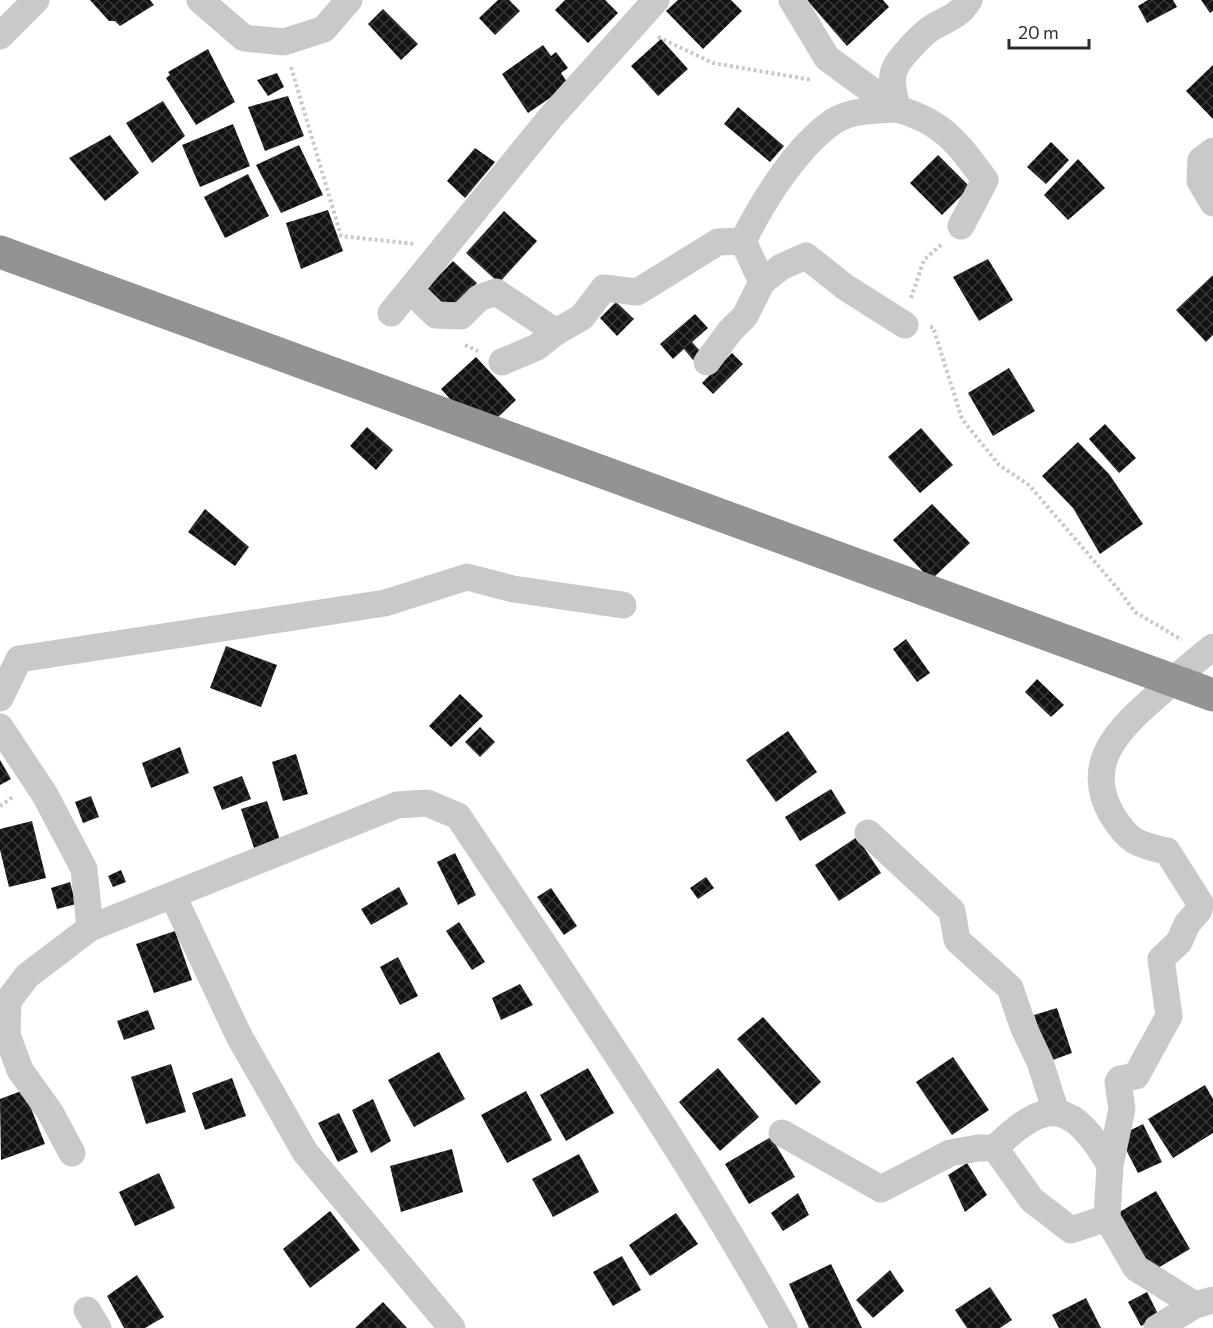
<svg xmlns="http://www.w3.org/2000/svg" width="1213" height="1328" viewBox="0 0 1213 1328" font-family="Commissioner,sans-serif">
	<defs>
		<pattern id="building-cross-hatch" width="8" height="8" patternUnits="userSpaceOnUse" patternTransform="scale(1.5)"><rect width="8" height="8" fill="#131313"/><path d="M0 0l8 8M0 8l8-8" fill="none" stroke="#363636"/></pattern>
	</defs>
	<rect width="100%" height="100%" fill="#fff"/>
	<!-- building -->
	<g fill="url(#building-cross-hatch)">
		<polygon points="90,0 150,0 154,5 120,26 115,21 109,21"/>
		<polygon points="498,0 509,0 520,11 495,35 479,18"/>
		<polygon points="565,0 605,0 618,13 588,43 555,10"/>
		<polygon points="678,0 731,0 742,11 703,49 666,11"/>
		<polygon points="807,0 883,0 889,7 847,46"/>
		<polygon points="1148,0 1173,0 1177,7 1147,23 1138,6"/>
		<polygon points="1201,0 1213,0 1213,11 1210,13"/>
		<polygon points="383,9 418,44 401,60 368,24"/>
		<polygon points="661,39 688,69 658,96 631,66"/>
		<polygon points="543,45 551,56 556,52 568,68 561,73 569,85 528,113 502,74"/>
		<polygon points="208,49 235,102 196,125 166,78 170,75 168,72"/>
		<polygon points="1213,65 1213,119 1186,91"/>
		<polygon points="277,73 284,87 268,96 257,80"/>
		<polygon points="288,96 304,136 265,151 248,107"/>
		<polygon points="163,101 185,136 152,163 126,123"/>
		<polygon points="738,107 784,146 770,162 724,124"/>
		<polygon points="233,124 250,166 200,187 182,145"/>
		<polygon points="110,135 139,173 105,201 69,158"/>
		<polygon points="1051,142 1069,160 1046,184 1027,167"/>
		<polygon points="299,145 323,195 281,213 256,165"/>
		<polygon points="475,148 495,162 465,198 447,181"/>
		<polygon points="938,155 970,187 942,215 910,183"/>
		<polygon points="1078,159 1105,188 1068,220 1044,195"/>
		<polygon points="248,174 269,216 225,238 204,197"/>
		<polygon points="328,210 343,251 301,269 286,223"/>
		<polygon points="504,211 537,241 499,283 466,253"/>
		<polygon points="988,259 1013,300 979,321 953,277"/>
		<polygon points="453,261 477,283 448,313 425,290"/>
		<polygon points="1213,275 1213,335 1206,342 1176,310"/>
		<polygon points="616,302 634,319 617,336 600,318"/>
		<polygon points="695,314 708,328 692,342 701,352 693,360 684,349 673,359 660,344"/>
		<polygon points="732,353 743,364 713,394 702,383"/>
		<polygon points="476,357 516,400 481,433 441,389"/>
		<polygon points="1009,368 1035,411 993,436 968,393"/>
		<polygon points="1105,424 1136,458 1119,473 1089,439"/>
		<polygon points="367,427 393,450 376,470 350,446"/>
		<polygon points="921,428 953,465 920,493 888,457"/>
		<polygon points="1078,442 1109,474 1143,524 1100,554 1073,508 1042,476"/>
		<polygon points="932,504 970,543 931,580 893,540"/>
		<polygon points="205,509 249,547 235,566 188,532"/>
		<polygon points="906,639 930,673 917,682 893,649"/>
		<polygon points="226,646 277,665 261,707 210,688"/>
		<polygon points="1037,679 1064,705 1051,717 1025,692"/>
		<polygon points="460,694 483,716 451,747 429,726"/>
		<polygon points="480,727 495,742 480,757 465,742"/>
		<polygon points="788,731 817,772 776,802 746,760"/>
		<polygon points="180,747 189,773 151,788 142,763"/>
		<polygon points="296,754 308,794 283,801 272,762"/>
		<polygon points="0,760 11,779 0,785"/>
		<polygon points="242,776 251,799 222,810 213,787"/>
		<polygon points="831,789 846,813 800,841 785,817"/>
		<polygon points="91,796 99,817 83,823 75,802"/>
		<polygon points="267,801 282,846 256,854 241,809"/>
		<polygon points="32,821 46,878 9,887 0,850 0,829"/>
		<polygon points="857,837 881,873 839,901 815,865"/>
		<polygon points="455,853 476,895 458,905 437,862"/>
		<polygon points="121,870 126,882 113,887 108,876"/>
		<polygon points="706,877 714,888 698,899 690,888"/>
		<polygon points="70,882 76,904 57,909 51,888"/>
		<polygon points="399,887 408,904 371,925 361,909"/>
		<polygon points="551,888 577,926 564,935 537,897"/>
		<polygon points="459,922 485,962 472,970 446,931"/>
		<polygon points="175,931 192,980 154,993 136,944"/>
		<polygon points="398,957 418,996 400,1005 380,967"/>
		<polygon points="520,984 533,1005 501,1020 492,998"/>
		<polygon points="1057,1008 1072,1053 1050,1061 1034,1015"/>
		<polygon points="148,1010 155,1029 124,1040 117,1021"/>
		<polygon points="763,1017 821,1082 796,1105 737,1039"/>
		<polygon points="439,1052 465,1099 414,1127 388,1080"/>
		<polygon points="953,1057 989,1110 952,1135 916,1082"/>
		<polygon points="171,1064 186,1112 146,1124 131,1077"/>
		<polygon points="588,1068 614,1113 566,1141 540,1095"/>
		<polygon points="718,1068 759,1117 720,1151 679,1102"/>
		<polygon points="232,1078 246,1116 205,1130 192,1093"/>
		<polygon points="1205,1085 1213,1099 1213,1133 1173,1158 1148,1119"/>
		<polygon points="24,1090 45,1144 1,1160 0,1099"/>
		<polygon points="526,1091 552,1140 507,1163 481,1115"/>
		<polygon points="373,1099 391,1141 371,1153 352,1110"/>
		<polygon points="339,1113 358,1152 338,1162 318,1123"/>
		<polygon points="1143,1124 1162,1162 1138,1173 1119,1136"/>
		<polygon points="771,1137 795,1177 749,1204 725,1164"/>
		<polygon points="452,1149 463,1192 401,1212 390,1166"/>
		<polygon points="579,1154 599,1192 553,1217 532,1179"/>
		<polygon points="967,1163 987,1195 965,1212 948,1175"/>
		<polygon points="159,1173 175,1208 135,1226 119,1192"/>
		<polygon points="1156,1191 1190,1249 1151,1272 1116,1214"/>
		<polygon points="798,1193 809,1215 783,1231 771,1213"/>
		<polygon points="330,1211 360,1250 310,1288 283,1249"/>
		<polygon points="676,1213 698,1244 650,1276 629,1245"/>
		<polygon points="622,1256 641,1290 613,1306 593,1272"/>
		<polygon points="831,1264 862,1328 809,1328 789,1284"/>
		<polygon points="890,1270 904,1291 873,1318 856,1300"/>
		<polygon points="137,1275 164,1317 145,1328 124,1328 107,1296"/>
		<polygon points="990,1287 1012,1320 1000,1328 967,1328 955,1310"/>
		<polygon points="1147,1292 1159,1316 1141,1326 1128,1302"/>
		<polygon points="1086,1298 1101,1328 1059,1328 1052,1315"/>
		<polygon points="383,1302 407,1328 355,1328"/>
	</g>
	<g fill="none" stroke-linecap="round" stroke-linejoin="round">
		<!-- path -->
		<g stroke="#c9c9c9" stroke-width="4" stroke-dasharray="3 3" stroke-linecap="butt">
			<polyline points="658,37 713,63 812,80"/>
			<polyline points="291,67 341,236 415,244"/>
			<polyline points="911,298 924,260 942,244"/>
			<polyline points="930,327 933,327 962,419 999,465 1029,485 1118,589 1135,612 1182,640"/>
			<polyline points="465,345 478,351"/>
			<polyline points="0,806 14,796"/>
		</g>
		<!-- minor -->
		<g stroke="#c9c9c9" stroke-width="27">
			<polyline points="200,0 244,38 284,42 324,29 349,0"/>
			<polyline points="792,0 827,58 897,109"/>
			<polyline points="0,36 36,0"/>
			<polyline points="1213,151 1201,160 1200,181 1213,203"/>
			<path d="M961 226 985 180C959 144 942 121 897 109 895 97 889 80 895 68 900 57 923 33 933 27 949 18 959 16 969 0"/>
			<path d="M743 241C763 201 796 147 834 121 852 110 877 110 897 109"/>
			<polyline points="410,290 436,315 461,316 479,298 496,292 556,332"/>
			<polyline points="391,313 551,117 656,0"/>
			<polyline points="502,362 537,347 556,332 582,317 604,288 637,292 718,242 743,241 762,282"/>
			<polyline points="707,362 730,331 745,316 762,282 781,267 806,256 845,287 905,325"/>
			<polyline points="0,698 19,659 385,603 467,577 513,589 623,605"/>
			<polyline points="0,727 45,795 84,869 90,928"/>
			<polyline points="868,833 952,911 957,940 1010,988 1023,1026 1040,1062 1056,1112"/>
			<polyline points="173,896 239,1036 305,1152 452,1328"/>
			<polyline points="782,1133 881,1189 950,1153 978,1148 995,1148 1032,1200 1071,1230 1107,1218"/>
			<path d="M995 1148C1049 1094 1074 1104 1110 1165"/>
			<path d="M72 1153 50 1112 20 1070 7 1035 8 1001 27 976 90 928 397 805 427 803 458 816C570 984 686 1152 784 1328"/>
			<path d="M1195 1305 1136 1268 1107 1218 1110 1165 1122 1109 1118 1082 1120 1079 1136 1076 1169 1016 1161 959 1179 942 1187 924 1199 910 1200 903 1167 851C1137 845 1128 841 1112 815 1081 761 1122 726 1161 692 1178 676 1195 661 1213 647"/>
			<polyline points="87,1310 98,1328"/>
			<polyline points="1157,1328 1195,1305 1213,1300"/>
		</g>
		<!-- highway -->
		<polyline stroke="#939393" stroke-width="33" points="0,252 1213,695"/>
	</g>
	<!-- scale -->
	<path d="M1009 39v9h80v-9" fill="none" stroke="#2c2c2c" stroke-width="3"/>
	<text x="1018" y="39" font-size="18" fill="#2c2c2c" stroke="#ffffff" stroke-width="4.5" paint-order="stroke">20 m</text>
</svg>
